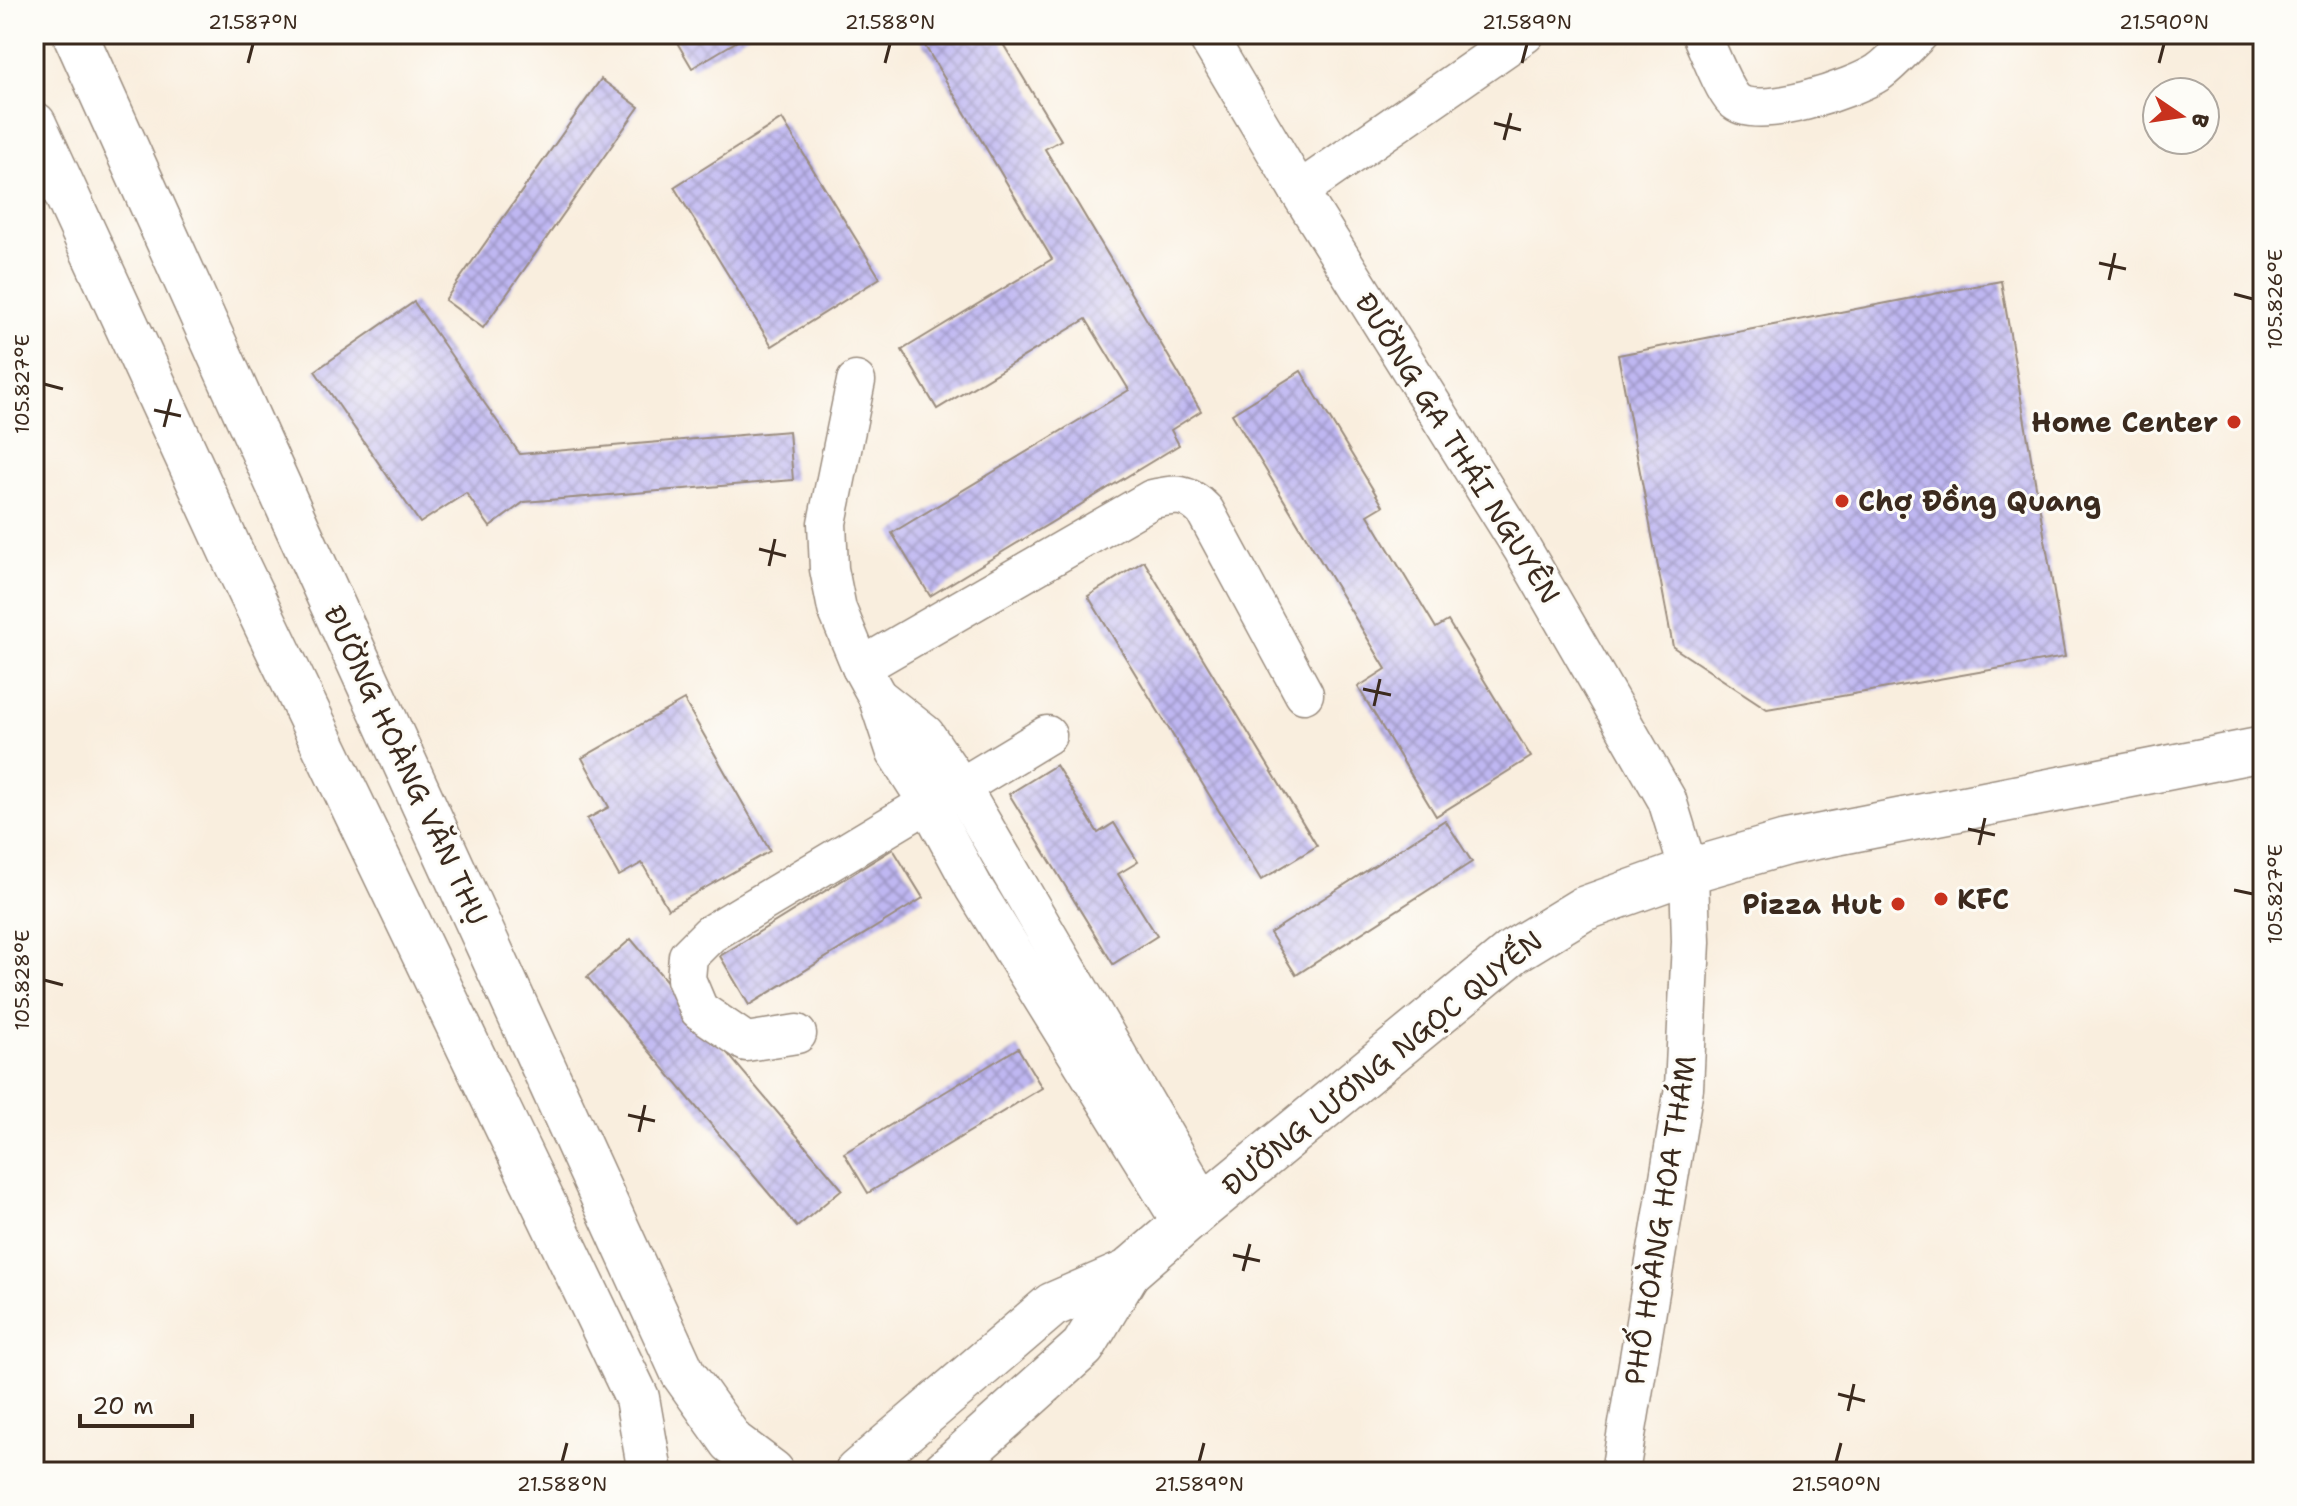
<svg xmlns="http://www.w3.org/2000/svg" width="2297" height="1506" viewBox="0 0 2297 1506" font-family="'Shantell Sans',sans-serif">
	<defs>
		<pattern id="building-cross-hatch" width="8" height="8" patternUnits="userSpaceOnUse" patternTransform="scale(2)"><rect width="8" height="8" fill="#bfb7f2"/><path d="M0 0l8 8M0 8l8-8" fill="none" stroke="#9c95c3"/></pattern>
	</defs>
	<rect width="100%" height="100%" fill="#fdfcf7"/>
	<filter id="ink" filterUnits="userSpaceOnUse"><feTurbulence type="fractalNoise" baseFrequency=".0125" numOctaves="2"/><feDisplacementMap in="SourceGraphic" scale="16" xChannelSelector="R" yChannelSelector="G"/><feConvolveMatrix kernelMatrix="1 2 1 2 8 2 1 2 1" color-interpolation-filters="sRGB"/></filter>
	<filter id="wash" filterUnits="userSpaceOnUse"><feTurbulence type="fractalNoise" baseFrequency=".006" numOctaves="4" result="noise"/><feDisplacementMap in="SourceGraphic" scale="32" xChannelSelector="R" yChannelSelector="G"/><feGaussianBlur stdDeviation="1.8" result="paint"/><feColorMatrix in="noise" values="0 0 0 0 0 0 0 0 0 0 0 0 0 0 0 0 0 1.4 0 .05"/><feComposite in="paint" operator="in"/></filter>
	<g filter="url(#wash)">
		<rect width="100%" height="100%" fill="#f9eede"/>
		<g id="blocks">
			<!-- building -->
			<g fill="url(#building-cross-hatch)">
				<polygon points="672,34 749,34 692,68"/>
				<polygon points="918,34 997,34 1061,140 1045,149 1201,411 1171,430 1179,445 930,596 892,533 1129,390 1086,319 937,409 902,350 1052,259"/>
				<polygon points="601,79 639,107 483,328 445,300"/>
				<polygon points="782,119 880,278 772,346 674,187"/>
				<polygon points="2001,281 2065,657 1767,709 1673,647 1618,355"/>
				<polygon points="414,302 520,454 789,431 793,480 524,502 490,527 466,493 420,523 315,371"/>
				<polygon points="1301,371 1383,506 1368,515 1436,628 1448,621 1531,757 1436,816 1358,687 1386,669 1232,414"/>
				<polygon points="1144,561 1317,846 1261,880 1088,596"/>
				<polygon points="684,700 770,851 668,909 642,863 619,876 587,819 609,807 582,758"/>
				<polygon points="1056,765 1098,833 1114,823 1138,862 1118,874 1157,936 1113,964 1009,794"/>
				<polygon points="1445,820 1472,862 1296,975 1270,933"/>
				<polygon points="893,849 923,898 749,1005 720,956"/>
				<polygon points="631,939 842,1189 797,1227 587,977"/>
				<polygon points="1018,1048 1042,1088 868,1193 844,1153"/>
			</g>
		</g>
	</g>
	<g filter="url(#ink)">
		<use href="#blocks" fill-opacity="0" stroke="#9a8c7e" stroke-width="2"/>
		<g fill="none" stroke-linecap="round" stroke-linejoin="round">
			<defs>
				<g id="minor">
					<polyline points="1206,34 1299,191 1523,550 1628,732 1667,800 1689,871 1691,942 1684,1088 1620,1472"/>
					<path d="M1701 34C1708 49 1723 89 1734 100 1756 123 1855 88 1879 72 1893 62 1906 46 1919 34"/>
					<polyline points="1299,191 1525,34"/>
					<polyline points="856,381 827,523 829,569 837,609 861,667 877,696 896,753 928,803 974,888 1183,1225"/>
					<path d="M861 667 1152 499C1176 494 1187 492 1205 511L1304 694"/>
					<polyline points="877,696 925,734 961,787 1205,1205"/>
					<polyline points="797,1034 746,1042 699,1010 686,979 688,956 710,934 928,803 961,787 1047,735"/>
				</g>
				<g id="major">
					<polyline points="75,34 294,520 683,1373 732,1442 772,1472"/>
					<polyline points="34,124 231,552 637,1398 650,1472"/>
					<polyline points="857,1472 1052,1305 1128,1272 1205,1205 1514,951 1583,909 1689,871 1786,843 2263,749"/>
					<polyline points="944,1472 1083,1347 1128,1272"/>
				</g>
			</defs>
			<!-- minor casing -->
			<use href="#minor" stroke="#9a8c7e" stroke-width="41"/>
			<!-- major casing -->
			<use href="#major" stroke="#9a8c7e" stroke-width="47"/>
			<!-- minor -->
			<use href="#minor" stroke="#fff" stroke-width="38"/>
			<!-- major -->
			<use href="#major" stroke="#fff" stroke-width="44"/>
		</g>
	</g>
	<!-- ticks -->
	<path fill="none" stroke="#3b2a1e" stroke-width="3" d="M248 63 253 44M885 63 890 44M1522 63 1527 44M2159 63 2164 44M1494 123 1521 130M1504 140 1511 113M2099 263 2126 269M2109 280 2115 253M2234 294 2253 299M44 384 63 389M154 410 181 416M164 427 171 399M759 549 786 556M769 566 775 539M1363 689 1391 695M1374 706 1380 679M1968 829 1995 835M1979 845 1985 818M2234 890 2253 894M44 980 63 985M628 1115 655 1121M639 1132 645 1105M1233 1255 1260 1261M1243 1271 1250 1244M1838 1394 1865 1401M1848 1411 1854 1384M562 1462 567 1443M1199 1462 1204 1443M1836 1462 1841 1443"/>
	<!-- markers -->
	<g fill="#c8321e" stroke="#fdfcf7" stroke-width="3">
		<circle cx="2234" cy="422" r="8"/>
		<circle cx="1842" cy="501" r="8"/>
		<circle cx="1941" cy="899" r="8"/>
		<circle cx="1898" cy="904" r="8"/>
	</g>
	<g text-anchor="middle" stroke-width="6" stroke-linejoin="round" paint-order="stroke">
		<!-- poi labels -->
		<g font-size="28" font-weight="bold" fill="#3b2a1e" stroke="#fdfcf7" text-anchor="end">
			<text x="2218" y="432">Home Center</text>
			<text x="1858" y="511" text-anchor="start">Chợ Đồng Quang</text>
			<text x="1957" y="909" text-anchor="start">KFC</text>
			<text x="1882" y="914">Pizza Hut</text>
		</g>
		<!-- street labels -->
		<g font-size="28" fill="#3b2a1e" stroke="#fdfcf7">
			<text transform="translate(1458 448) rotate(58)" y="10">ĐƯỜNG GA THÁI NGUYÊN</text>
			<text transform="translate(406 765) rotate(65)" y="10">ĐƯỜNG HOÀNG VĂN THỤ</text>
			<text transform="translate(1382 1063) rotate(-39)" y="10">ĐƯỜNG LƯƠNG NGỌC QUYẾN</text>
			<text transform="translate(1660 1220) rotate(-81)" y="10">PHỐ HOÀNG HOA THÁM</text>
		</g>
	</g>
	<!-- margin -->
	<rect width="2297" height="1506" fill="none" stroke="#fdfcf7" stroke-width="88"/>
	<!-- north arrow -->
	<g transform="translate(2181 116) rotate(103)"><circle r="38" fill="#fdfcf7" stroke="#afa8a0" stroke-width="2"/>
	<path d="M0-6L14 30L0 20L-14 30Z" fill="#c8321e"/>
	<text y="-12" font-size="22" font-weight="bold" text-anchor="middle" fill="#3b2a1e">B</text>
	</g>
	<!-- scale -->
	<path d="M80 1414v12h112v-12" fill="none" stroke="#3b2a1e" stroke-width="4"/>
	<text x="92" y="1414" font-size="24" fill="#3b2a1e" stroke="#fdfcf7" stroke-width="6" paint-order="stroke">20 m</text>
	<rect x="44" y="44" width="2209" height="1418" fill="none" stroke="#3b2a1e" stroke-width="3"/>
	<g font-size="20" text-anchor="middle" fill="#3b2a1e">
		<text x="253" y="29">21.587°N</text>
		<text x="890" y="29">21.588°N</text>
		<text x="1527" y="29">21.589°N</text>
		<text x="2164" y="29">21.590°N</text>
		<text transform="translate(2275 299) rotate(-90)" y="7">105.826°E</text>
		<text transform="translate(22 384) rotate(-90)" y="7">105.827°E</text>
		<text transform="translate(2275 894) rotate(-90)" y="7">105.827°E</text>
		<text transform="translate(22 980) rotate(-90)" y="7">105.828°E</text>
		<text x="562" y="1491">21.588°N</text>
		<text x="1199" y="1491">21.589°N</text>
		<text x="1836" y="1491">21.590°N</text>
	</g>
</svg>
